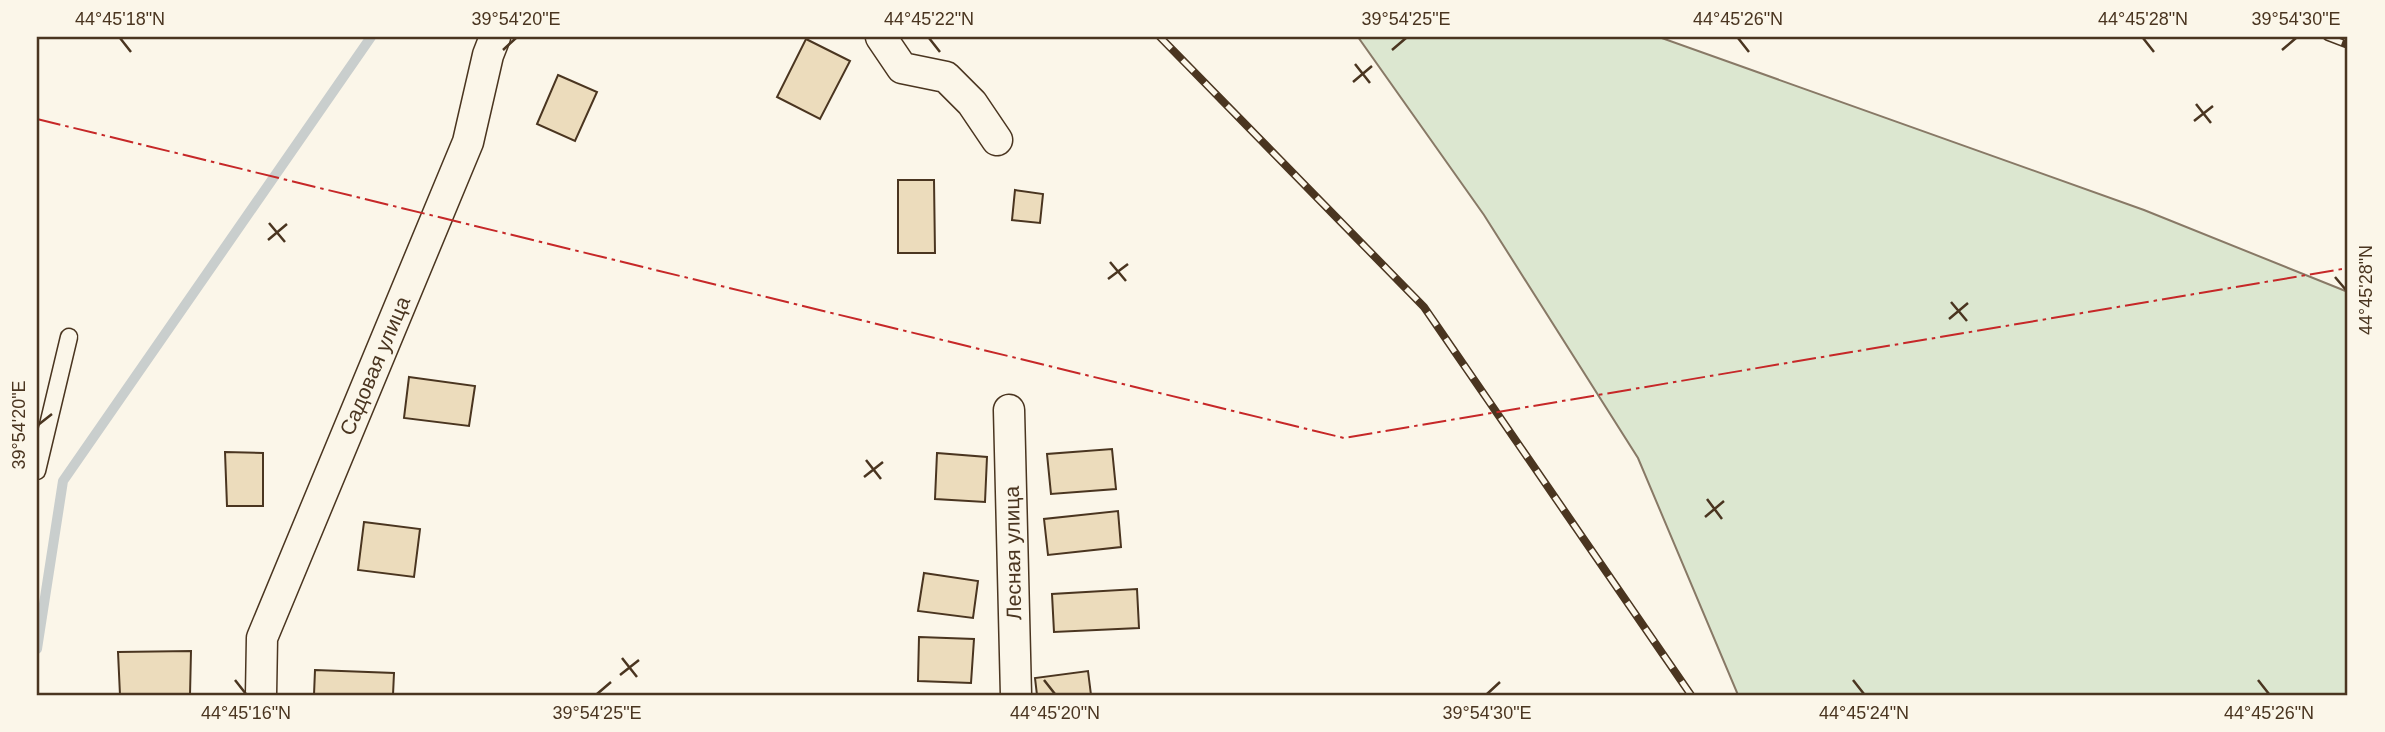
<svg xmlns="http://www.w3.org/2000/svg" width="2385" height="732" viewBox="0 0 2385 732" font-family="Helvetica,sans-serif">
	<rect width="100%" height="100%" fill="#fbf6e9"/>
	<!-- green -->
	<polygon fill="#dce7d0" stroke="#887966" stroke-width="2" points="1358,37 1659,37 2144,210 2348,292 2348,695 1738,695 1638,458 1484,215"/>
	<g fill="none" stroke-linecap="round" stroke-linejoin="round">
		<!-- stream -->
		<polyline stroke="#c9cecd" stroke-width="10" points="37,649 63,481 371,37"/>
	</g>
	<!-- building -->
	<g fill="#ecdcbc" stroke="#4a3520" stroke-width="2">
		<polygon points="806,39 850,61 820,119 777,97"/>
		<polygon points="558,75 597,92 575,141 537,124"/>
		<polygon points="898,180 934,180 935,253 898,253"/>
		<polygon points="1015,190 1043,194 1040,223 1012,220"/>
		<polygon points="409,377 475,386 469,426 404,418"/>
		<polygon points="1112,449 1116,489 1051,494 1047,454"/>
		<polygon points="225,452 263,453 263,506 227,506"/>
		<polygon points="937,453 987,457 985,502 935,499"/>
		<polygon points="1118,511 1121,547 1048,555 1044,519"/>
		<polygon points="364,522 420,529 414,577 358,570"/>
		<polygon points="924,573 978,581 973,618 918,611"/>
		<polygon points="1137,589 1139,628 1054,632 1052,594"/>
		<polygon points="919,637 974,639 971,683 918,681"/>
		<polygon points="191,651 190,695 120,695 118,652"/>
		<polygon points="315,670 394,673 393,695 314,695"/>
		<polygon points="1088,671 1091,695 1037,695 1035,678"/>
	</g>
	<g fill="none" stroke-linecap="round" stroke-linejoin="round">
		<defs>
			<polyline id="lane" points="37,471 69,337"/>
			<g id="street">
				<polyline points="881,37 902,68 946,77 972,103 997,140"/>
				<polyline points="1009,410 1016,695"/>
				<polyline points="261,695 262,638 468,142 488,55 495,37"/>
			</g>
		</defs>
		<!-- lane casing -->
		<use href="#lane" stroke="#4a3520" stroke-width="19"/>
		<!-- street casing -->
		<use href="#street" stroke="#4a3520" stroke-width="33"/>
		<!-- lane -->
		<use href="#lane" stroke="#fbf6e9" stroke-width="16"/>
		<!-- street -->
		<use href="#street" stroke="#fbf6e9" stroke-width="30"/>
		<defs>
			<g id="rail">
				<polyline points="1160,37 1424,307 1691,695"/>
				<polyline points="2327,37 2348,45"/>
			</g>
		</defs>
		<!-- rail casing -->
		<use href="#rail" stroke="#4a3520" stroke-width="8"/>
		<!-- rail -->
		<use href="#rail" stroke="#fbf6e9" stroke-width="5" stroke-dasharray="16" stroke-linecap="butt"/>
		<!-- power -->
		<polyline stroke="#c62828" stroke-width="2" stroke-dasharray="24 5 3.5 5" stroke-linecap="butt" points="37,119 1344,438 2348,268"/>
	</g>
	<!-- ticks -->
	<path fill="none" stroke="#4a3520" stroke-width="2.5" d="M120 38 131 52M929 38 940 52M1738 38 1749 52M2143 38 2154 52M503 50 516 38M1392 50 1406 38M2282 50 2296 38M1355 64 1370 83M1353 82 1372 66M2196 104 2211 123M2194 121 2213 106M269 223 285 242M268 240 287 224M1110 262 1126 281M2335 277 2346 290M1108 279 1128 264M1951 302 1967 321M1949 319 1968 303M38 425 52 414M866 460 881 479M864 477 883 462M1707 499 1722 519M1705 517 1724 501M622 658 637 677M620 675 639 660M235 680 246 694M1044 680 1055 694M1853 680 1864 694M2258 680 2269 694M597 694 611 682M1487 694 1500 682"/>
	<g text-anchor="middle" stroke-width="5" stroke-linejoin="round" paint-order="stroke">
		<!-- street labels -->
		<g font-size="21" fill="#4a3520" stroke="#fbf6e9">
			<text transform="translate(375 366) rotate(-67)" y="7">Садовая улица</text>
			<text transform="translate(1013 553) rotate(-91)" y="7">Лесная улица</text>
		</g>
	</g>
	<!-- border -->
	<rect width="2385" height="732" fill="none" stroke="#fbf6e9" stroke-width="77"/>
	<rect x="38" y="38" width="2308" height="656" fill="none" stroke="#4a3520" stroke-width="2.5"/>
	<g font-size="18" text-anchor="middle" fill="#4a3520">
		<text x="120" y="25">44°45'18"N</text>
		<text x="516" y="25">39°54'20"E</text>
		<text x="929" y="25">44°45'22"N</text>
		<text x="1406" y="25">39°54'25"E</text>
		<text x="1738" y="25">44°45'26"N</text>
		<text x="2143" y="25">44°45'28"N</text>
		<text x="2296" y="25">39°54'30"E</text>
		<text transform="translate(2366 290) rotate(-90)" y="6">44°45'28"N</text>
		<text transform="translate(19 425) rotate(-90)" y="6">39°54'20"E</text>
		<text x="246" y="719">44°45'16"N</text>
		<text x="597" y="719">39°54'25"E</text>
		<text x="1055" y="719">44°45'20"N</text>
		<text x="1487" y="719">39°54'30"E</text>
		<text x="1864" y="719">44°45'24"N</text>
		<text x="2269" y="719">44°45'26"N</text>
	</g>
</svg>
